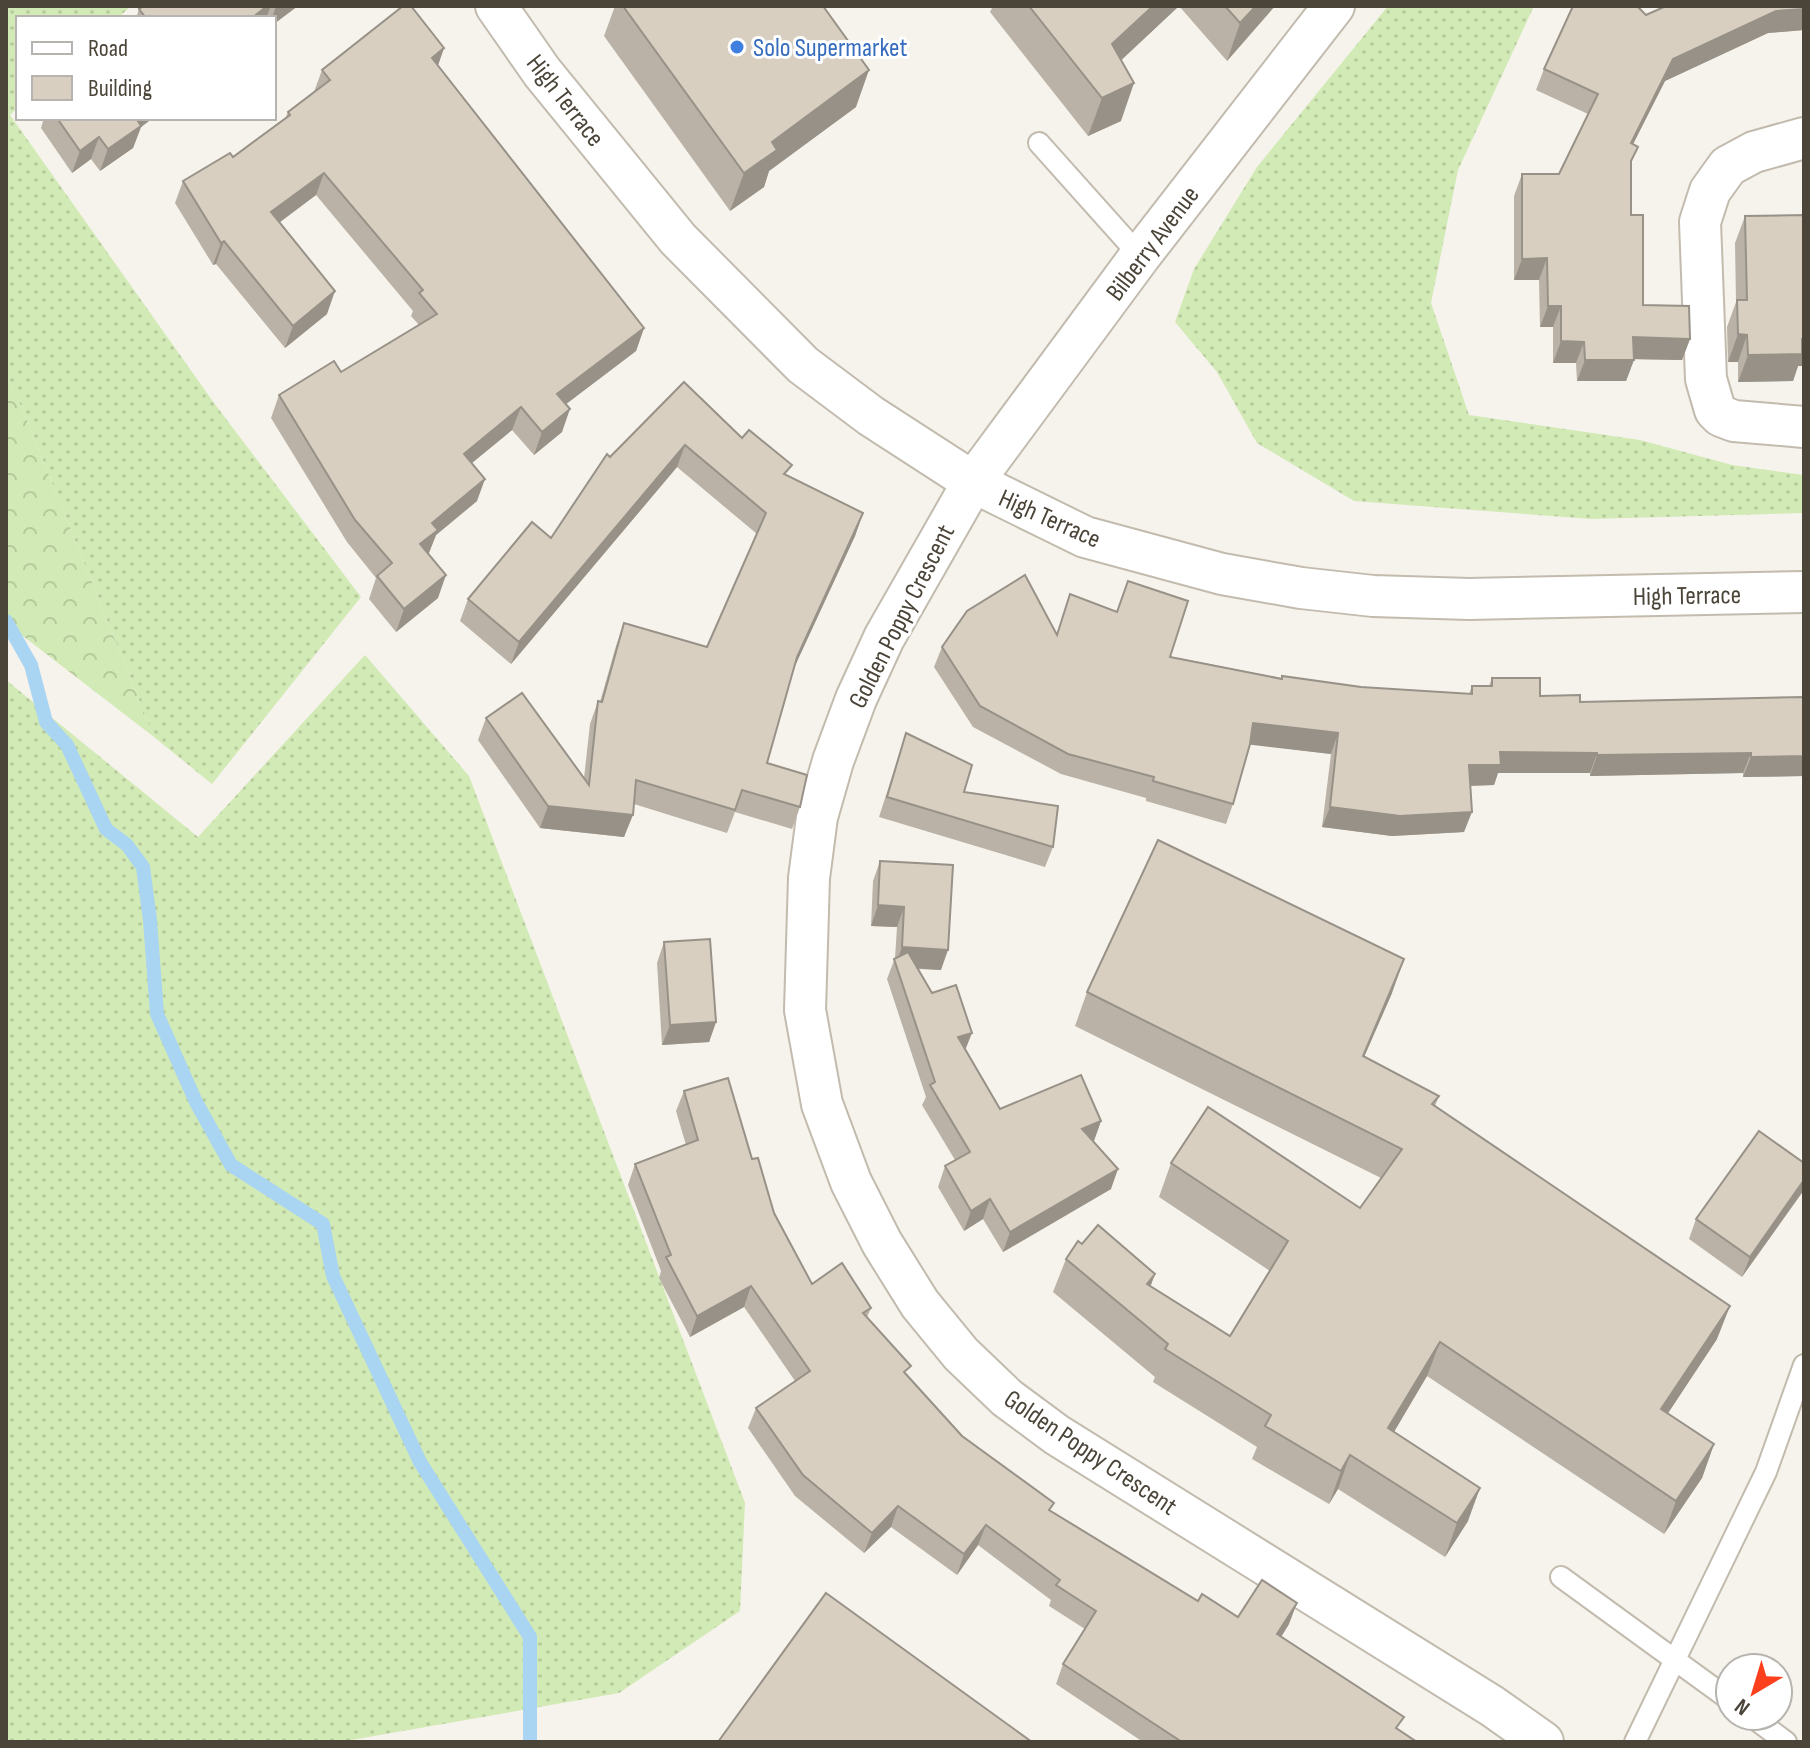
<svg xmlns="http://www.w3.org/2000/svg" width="1810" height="1748" viewBox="0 0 1810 1748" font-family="'Sofia Sans Condensed',sans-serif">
	<defs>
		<pattern id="grass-dots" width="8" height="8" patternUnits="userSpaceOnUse" patternTransform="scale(2)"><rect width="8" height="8" fill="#d2eab5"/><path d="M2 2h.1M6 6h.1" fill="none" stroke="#b6ca9c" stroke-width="1.8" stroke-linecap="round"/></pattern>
		<pattern id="forest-crowns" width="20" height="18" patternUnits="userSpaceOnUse" patternTransform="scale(2)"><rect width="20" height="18" fill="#d2eab5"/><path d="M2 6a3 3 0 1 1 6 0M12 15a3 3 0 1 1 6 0" fill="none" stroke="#b6ca9c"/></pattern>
	</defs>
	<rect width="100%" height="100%" fill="#f6f3ec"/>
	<!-- grass -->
	<g fill="url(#grass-dots)">
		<polygon points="6,6 131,6 118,18 18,18 18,107 10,115 214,403 361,597 212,784 154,737 22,408 6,375"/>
		<polygon points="1388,6 1534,6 1458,170 1431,303 1469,415 1640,440 1732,465 1804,475 1804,513 1591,519 1354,501 1257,443 1217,372 1175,322 1194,269 1257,167"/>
		<polygon points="365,655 469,776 745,1503 740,1611 619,1693 340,1742 6,1742 6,680 198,837"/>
	</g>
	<!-- forest -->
	<polygon fill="url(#forest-crowns)" points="6,375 22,408 154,737 6,623"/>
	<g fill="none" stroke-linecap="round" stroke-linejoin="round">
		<!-- stream -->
		<polyline stroke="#a9d4f2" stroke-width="14" points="6,621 31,665 46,722 67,745 106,829 127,845 143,867 150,920 157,1014 196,1102 231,1165 323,1224 333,1276 420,1462 530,1637 530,1742"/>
		<defs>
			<g id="lane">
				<polyline points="1039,143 1140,256"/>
				<polyline points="1561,1577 1730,1700"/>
				<polyline points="1751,1716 1786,1742"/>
				<polyline points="1635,1742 1766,1472 1804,1365"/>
			</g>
			<g id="street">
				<polyline points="496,6 542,72 678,239 803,365 871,416 973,482 1085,537 1222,574 1301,588 1373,596 1469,599 1804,592"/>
				<polyline points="1334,6 1140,256 973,482 884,638 856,699 833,761 817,817 809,878 805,1010 822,1104 851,1182 882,1243 920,1304 961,1354 1007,1398 1057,1435 1492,1706 1543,1742"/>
				<polyline points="1804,138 1754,152 1728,166 1710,191 1700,222 1706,379 1715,410 1721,416 1734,421 1804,427"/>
			</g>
		</defs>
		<!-- lane casing -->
		<use href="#lane" stroke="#c2bbae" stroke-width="24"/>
		<!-- street casing -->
		<use href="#street" stroke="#c2bbae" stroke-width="44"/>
		<!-- lane -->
		<use href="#lane" stroke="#fff" stroke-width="20"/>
		<!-- street -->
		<use href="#street" stroke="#fff" stroke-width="40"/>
	</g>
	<!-- wall -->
	<g fill="#bab2a6">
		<polygon points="144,6 298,6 274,18 136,18 139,9"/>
		<polygon points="615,6 823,6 856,107 769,171 764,187 730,211 604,36"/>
		<polygon points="993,6 1275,6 1227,61 1179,6 1121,60 1121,121 1088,136 990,12"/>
		<polygon points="1804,6 1804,30 1768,33 1665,81 1633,144 1631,166 1631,215 1643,305 1690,339 1682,360 1634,359 1626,381 1577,381 1576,363 1553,363 1553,327 1540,327 1539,280 1514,280 1514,196 1522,174 1559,174 1588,114 1536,90 1544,69 1646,15"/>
		<polygon points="444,48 438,65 644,328 636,351 566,404 562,432 534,455 512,430 472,463 477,501 436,535 428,554 438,598 396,632 369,599 376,578 347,542 271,418 279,395 341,372 419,325 411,316 413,311 316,195 279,222 327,314 285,348 216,264 213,265 175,203 183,181 233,157 285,119 288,112 314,92 322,70"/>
		<polygon points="44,118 153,118 141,127 133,148 100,171 91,159 72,173 41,128"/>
		<polygon points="1804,215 1804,366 1798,366 1793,381 1738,382 1738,362 1728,362 1727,327 1736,302 1735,243 1745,216"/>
		<polygon points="684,382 742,438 787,476 863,513 855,536 793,669 767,763 800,807 792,829 735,812 727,833 634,804 624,837 540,828 478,740 486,718 584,778 590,724 598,701 600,702 616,646 624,623 707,647 757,534 677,467 511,664 460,621 468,599 551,538 610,457"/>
		<polygon points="1056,634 1281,678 1361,687 1469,694 1472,686 1489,686 1492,678 1540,696 1580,702 1804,697 1804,776 1743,777 1743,773 1590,776 1590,773 1498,773 1494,785 1470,786 1464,832 1392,836 1322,827 1331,754 1250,744 1233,804 1226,824 1146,801 1146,798 1061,774 973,727 934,667 942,647"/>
		<polygon points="906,733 964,792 1053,847 1045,867 879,817"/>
		<polygon points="880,861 941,970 918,969 1000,1109 1101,1121 1093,1142 1111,1189 1003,1252 983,1219 964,1231 938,1187 945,1166 955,1160 922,1105 926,1097 887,979 895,958 897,927 871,926 873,881"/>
		<polygon points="664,942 716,1022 709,1042 662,1045 657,963"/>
		<polygon points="1087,992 1392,993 1364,1057 1439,1096 1435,1106 1717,1339 1668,1413 1714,1444 1702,1478 1664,1534 1427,1376 1394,1432 1468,1521 1445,1557 1338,1489 1329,1504 1252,1459 1257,1447 1153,1382 1155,1377 1053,1292 1066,1259 1151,1286 1230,1336 1270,1271 1159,1197 1171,1163 1360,1208 1381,1178 1075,1026"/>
		<polygon points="684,1091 752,1159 774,1213 812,1284 871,1308 867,1317 907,1376 962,1436 1051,1511 1198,1601 1238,1617 1289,1624 1281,1637 1399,1730 1417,1742 1143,1742 1056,1684 1063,1664 1085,1629 1049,1606 1051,1600 978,1545 957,1575 891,1527 864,1553 795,1496 748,1428 756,1408 795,1381 744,1307 690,1337 659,1278 661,1271 628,1185 635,1164 686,1145 676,1111"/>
		<polygon points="1804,1163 1742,1277 1689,1239 1696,1219"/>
	</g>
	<!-- shaded-wall -->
	<g fill="#979187">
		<polygon points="267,6 271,6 266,18 252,18"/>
		<polygon points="276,6 298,6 274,24 274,18 272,18"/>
		<polygon points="1153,6 1179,6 1098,82 1112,44"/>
		<polygon points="1256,6 1275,6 1227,61 1240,23"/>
		<polygon points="1804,9 1804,30 1768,33 1665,81 1623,164 1631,143 1673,59 1776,11"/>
		<polygon points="444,48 436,71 432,58"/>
		<polygon points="869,70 856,107 769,171 764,187 730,211 744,173 772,142"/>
		<polygon points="1134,83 1121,121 1088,136 1102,98"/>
		<polygon points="132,118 153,118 141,127 133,148 100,171 108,149"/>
		<polygon points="99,137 91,159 72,173 80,151"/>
		<polygon points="324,173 316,195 263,235 271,212"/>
		<polygon points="224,241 216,264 213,265 221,243"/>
		<polygon points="1547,258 1539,280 1514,280 1522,259"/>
		<polygon points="335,291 327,314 285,348 293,326"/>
		<polygon points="1548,306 1561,306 1553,327 1540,327"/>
		<polygon points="644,328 636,351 549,417 557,394"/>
		<polygon points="1738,334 1747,335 1738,362 1728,362"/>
		<polygon points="1633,337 1690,339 1682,360 1626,359"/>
		<polygon points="1804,339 1804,366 1798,366 1793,381 1738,382 1748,355"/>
		<polygon points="1561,341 1584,342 1576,363 1553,363"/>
		<polygon points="1585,360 1634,360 1626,381 1577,381"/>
		<polygon points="521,407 512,430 456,476 464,454"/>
		<polygon points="570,409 562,432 534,455 542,432"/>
		<polygon points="685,445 677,467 511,664 519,642"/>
		<polygon points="485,479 477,501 436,535 429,553 412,567 420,544 432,523"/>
		<polygon points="863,513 855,536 789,679 797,657"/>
		<polygon points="446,575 438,598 396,632 404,609"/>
		<polygon points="1253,723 1338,733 1331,754 1245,744"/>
		<polygon points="1500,752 1597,753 1590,773 1498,773 1494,785 1462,786 1469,765"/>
		<polygon points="1751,753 1743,773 1590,776 1597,755"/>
		<polygon points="1804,756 1804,776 1743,777 1751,757"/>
		<polygon points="548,806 633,815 624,837 540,828"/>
		<polygon points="1330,807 1472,812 1464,832 1392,836 1322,827"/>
		<polygon points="878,905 904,907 897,927 871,926"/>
		<polygon points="902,947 948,950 941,970 897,967 896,964"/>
		<polygon points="1404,959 1392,993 1350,1089 1363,1056"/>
		<polygon points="716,1022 709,1042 662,1045 670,1025"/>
		<polygon points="972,1033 964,1053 958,1037"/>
		<polygon points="1101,1121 1094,1141 1074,1149 1082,1129"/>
		<polygon points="1118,1169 1111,1189 1003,1252 1010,1232"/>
		<polygon points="1804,1180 1804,1190 1742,1277 1750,1257"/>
		<polygon points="990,1199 983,1219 964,1231 971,1211"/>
		<polygon points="1155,1274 1143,1307 1134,1317 1147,1284"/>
		<polygon points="751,1286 744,1307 690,1337 697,1316"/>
		<polygon points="1730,1306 1717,1339 1649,1442 1661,1409"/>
		<polygon points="1440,1342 1427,1376 1376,1462 1388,1428"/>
		<polygon points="1714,1444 1702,1478 1664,1534 1676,1501"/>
		<polygon points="1350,1455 1338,1489 1329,1504 1341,1471"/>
		<polygon points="1480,1488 1468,1521 1445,1557 1457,1523"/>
		<polygon points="898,1506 891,1527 864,1553 872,1533"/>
		<polygon points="986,1525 978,1545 957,1575 964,1554"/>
		<polygon points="1297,1603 1289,1624 1270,1655 1277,1634"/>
	</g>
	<!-- building -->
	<g fill="#d8cfc1" stroke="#979187" stroke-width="2">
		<polygon points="144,6 267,6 252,18 146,18 139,9"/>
		<polygon points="403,6 411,6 444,48 432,58 644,328 557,394 570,409 542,432 521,407 464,454 485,479 432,523 438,530 420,544 446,575 404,609 377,576 392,563 355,520 279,395 334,361 341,372 437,314 419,293 423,290 324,173 271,212 335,291 293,326 224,241 221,243 183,181 230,153 233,157 290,115 288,112 330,80 322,70"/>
		<polygon points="623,6 823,6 869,70 772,142 777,150 744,173"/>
		<polygon points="1029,6 1153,6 1112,44 1134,83 1102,98"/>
		<polygon points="1225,6 1256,6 1240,23"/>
		<polygon points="1573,6 1637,6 1646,15 1666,6 1804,6 1804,9 1776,11 1673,59 1631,143 1638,147 1631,161 1631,215 1643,215 1643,305 1689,306 1690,339 1633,337 1634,360 1585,360 1584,342 1561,341 1561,306 1548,306 1547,258 1522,259 1522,174 1559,174 1598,94 1544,69"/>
		<polygon points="57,118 136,118 141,126 108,149 99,137 80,151"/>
		<polygon points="1804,215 1804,339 1802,339 1802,354 1748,355 1747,335 1738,334 1737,300 1747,300 1745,216"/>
		<polygon points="684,382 742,438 749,430 792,465 784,474 863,513 797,657 767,763 807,775 800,807 742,790 735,810 636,780 633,815 548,806 486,718 522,693 589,785 598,701 602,702 624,623 707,647 766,513 685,445 519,642 468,599 532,522 551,538 607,454 610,457"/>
		<polygon points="1025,575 1057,635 1070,594 1117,612 1128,581 1188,601 1170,657 1282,679 1282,676 1361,687 1472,694 1472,686 1492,686 1492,678 1540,678 1540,696 1580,695 1580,702 1804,697 1804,756 1751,757 1751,753 1597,755 1597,753 1500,752 1501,765 1469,765 1472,812 1400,816 1330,807 1338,733 1253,723 1250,744 1233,804 1153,781 1154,777 1068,754 980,706 942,647 967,611"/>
		<polygon points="906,733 972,765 964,792 1058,806 1053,847 887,797"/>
		<polygon points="1158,840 1404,959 1363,1056 1439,1096 1432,1104 1730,1306 1661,1409 1714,1444 1676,1501 1440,1342 1388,1428 1480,1488 1457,1523 1350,1455 1341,1471 1265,1426 1271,1415 1165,1349 1168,1344 1066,1259 1078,1241 1082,1244 1098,1225 1155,1274 1147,1284 1230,1336 1288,1241 1171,1163 1208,1107 1360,1208 1402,1149 1087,992"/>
		<polygon points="880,861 953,865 948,950 902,947 904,907 878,905"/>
		<polygon points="710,939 716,1022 670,1025 664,942"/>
		<polygon points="908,952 932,993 956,985 972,1033 958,1037 1000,1109 1081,1075 1101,1121 1082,1129 1118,1169 1010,1232 990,1199 971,1211 945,1166 970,1152 930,1085 935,1082 894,959"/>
		<polygon points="728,1078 752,1159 758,1158 774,1213 812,1284 842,1263 871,1308 863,1313 911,1366 904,1372 962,1436 1054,1503 1049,1510 1198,1601 1202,1594 1238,1617 1262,1580 1297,1603 1277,1634 1404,1717 1396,1728 1417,1742 1182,1742 1063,1664 1096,1611 1056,1585 1060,1580 986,1525 964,1554 898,1506 872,1533 803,1475 756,1408 810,1371 751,1286 697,1316 666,1257 671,1255 635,1164 698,1140 684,1091"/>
		<polygon points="1759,1131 1804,1163 1804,1180 1750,1257 1696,1219"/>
		<polygon points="826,1593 1032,1742 718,1742"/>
	</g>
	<!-- markers -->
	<circle fill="#3f7fe0" stroke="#fff" stroke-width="3" cx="737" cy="47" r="8"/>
	<g text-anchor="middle" stroke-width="6" stroke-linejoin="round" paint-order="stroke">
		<!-- shop labels -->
		<g font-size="26" fill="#366cbe" stroke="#fff" text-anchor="start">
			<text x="753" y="56">Solo Supermarket</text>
		</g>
		<!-- street labels -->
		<g font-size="26" fill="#4b4439" stroke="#fff">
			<text transform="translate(566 100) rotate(52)" y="9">High Terrace</text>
			<text transform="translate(1152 243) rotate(-53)" y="9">Bilberry Avenue</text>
			<text transform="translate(1050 518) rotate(24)" y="9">High Terrace</text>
			<text transform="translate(1687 595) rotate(-1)" y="9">High Terrace</text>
			<text transform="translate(901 616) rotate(-63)" y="9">Golden Poppy Crescent</text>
			<text transform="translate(1091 1452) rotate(34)" y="9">Golden Poppy Crescent</text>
		</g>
	</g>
	<!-- border -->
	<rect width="1810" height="1748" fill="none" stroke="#4b4439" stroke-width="16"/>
	<!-- legend -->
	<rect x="16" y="16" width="260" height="104" fill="#ffffff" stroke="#b7b4b0" stroke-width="2"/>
	<rect x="32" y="42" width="40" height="12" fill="#ffffff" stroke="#b7b4b0" stroke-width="2"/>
	<text x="88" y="56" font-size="24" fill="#4b4439">Road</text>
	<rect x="32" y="76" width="40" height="24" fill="#d8cfc1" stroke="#b7b4b0" stroke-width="2"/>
	<text x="88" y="96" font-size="24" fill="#4b4439">Building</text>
	<!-- north arrow -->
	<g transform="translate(1754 1692) rotate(218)"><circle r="38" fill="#ffffff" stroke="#b7b4b0" stroke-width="2"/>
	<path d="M0-6L14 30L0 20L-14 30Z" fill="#fc3f1d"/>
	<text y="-12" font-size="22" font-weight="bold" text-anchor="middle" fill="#4b4439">N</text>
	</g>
</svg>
